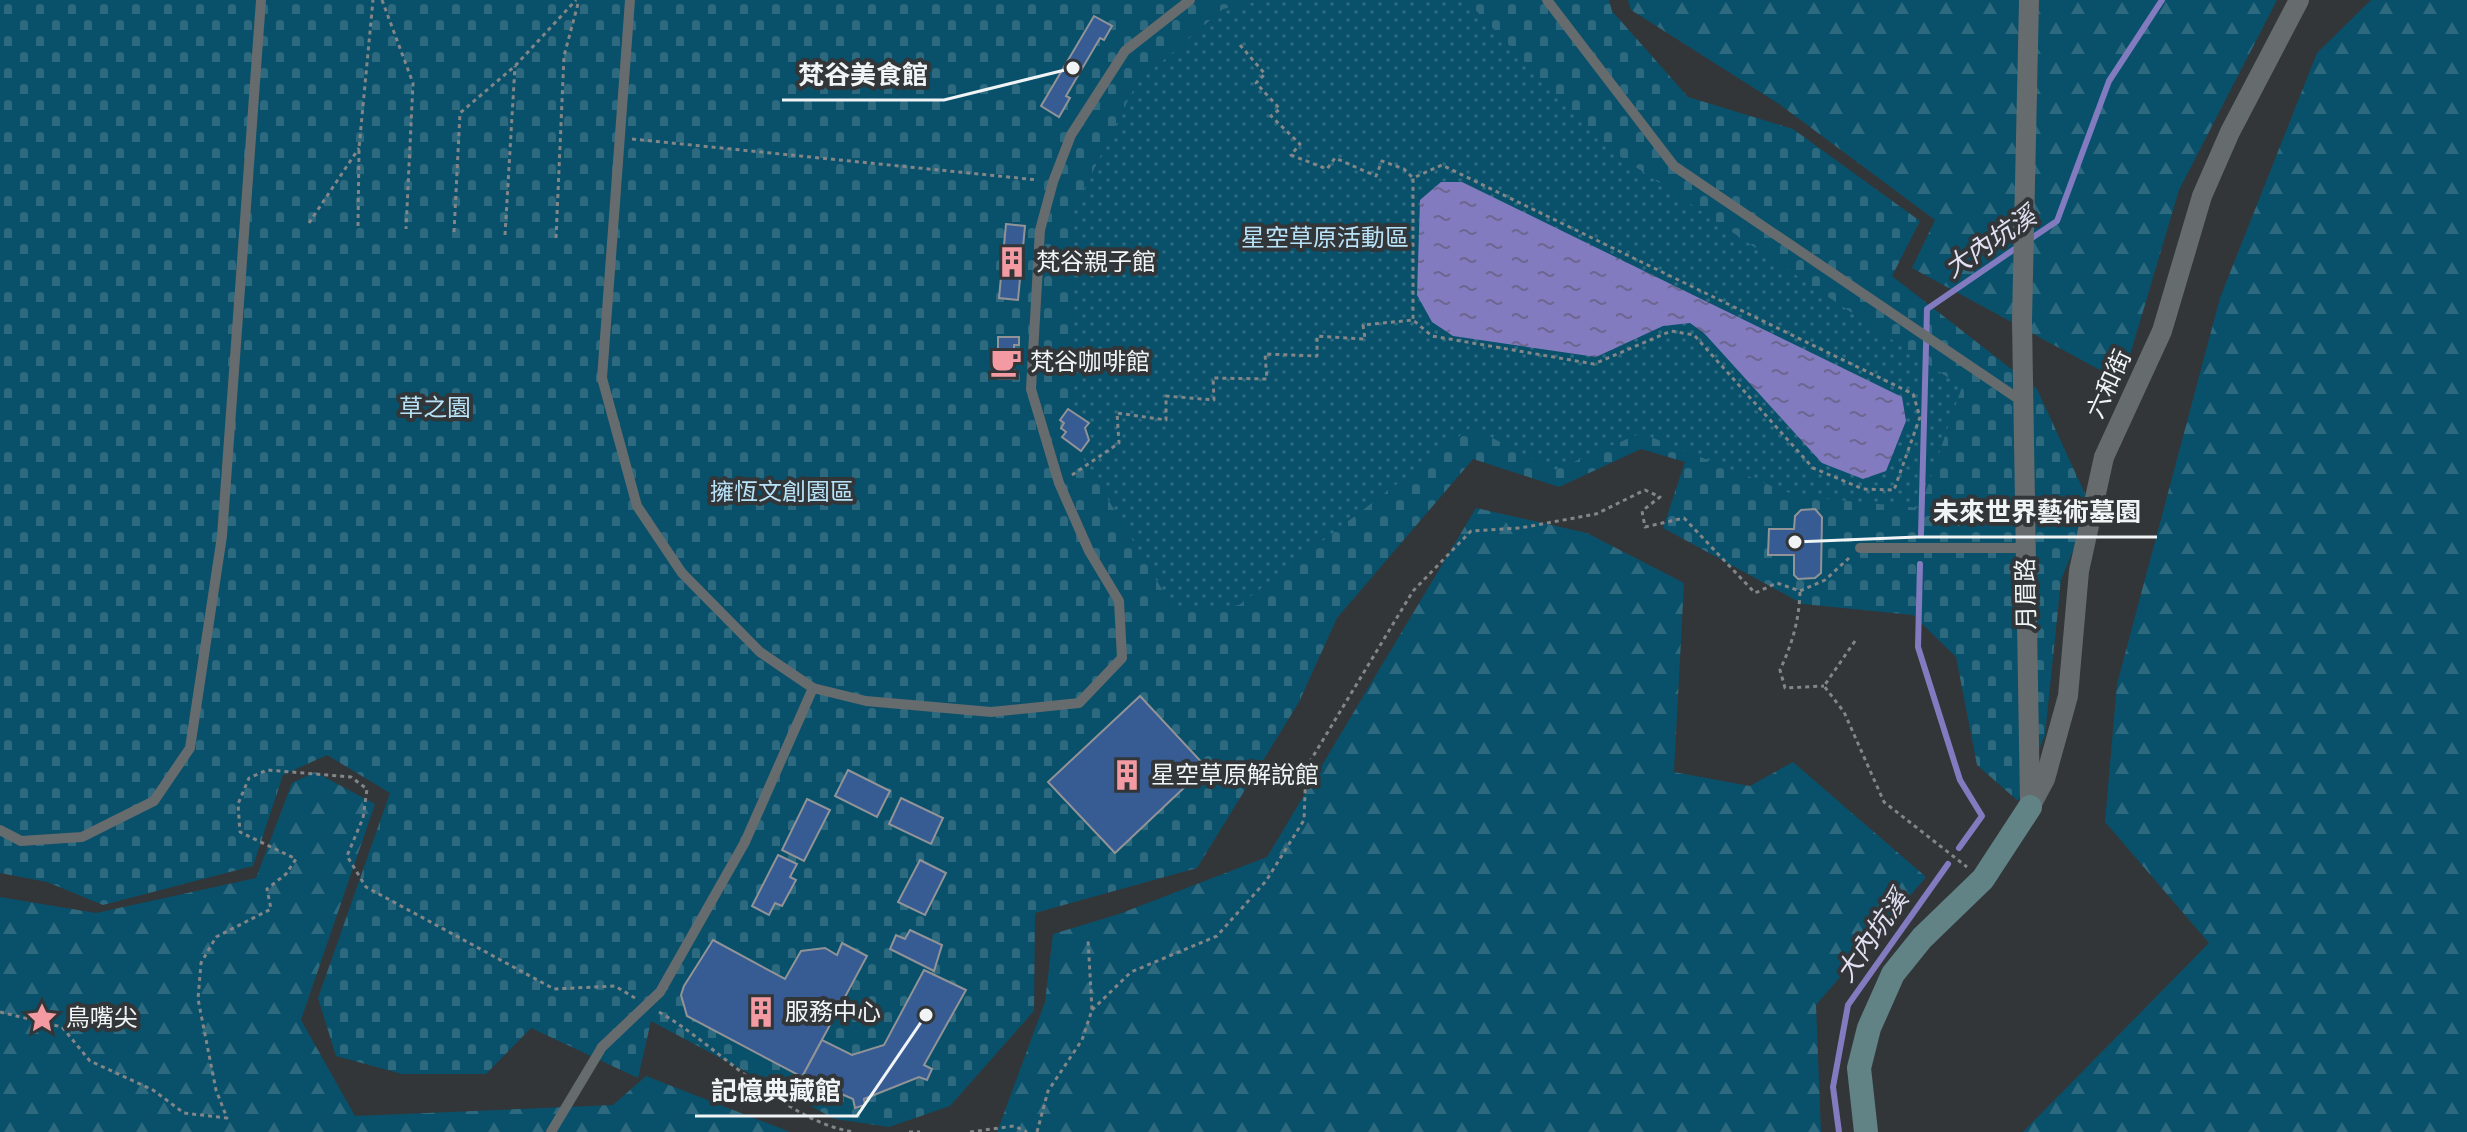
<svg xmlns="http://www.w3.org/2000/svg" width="2467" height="1132" viewBox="0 0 2467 1132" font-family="'Golos Text','Noto Sans TC',sans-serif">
	<defs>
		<pattern id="forest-firs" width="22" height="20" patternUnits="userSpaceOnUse" patternTransform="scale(2)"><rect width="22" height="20" fill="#09506a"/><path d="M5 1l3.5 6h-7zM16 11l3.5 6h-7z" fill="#2d6a80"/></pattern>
		<pattern id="cemetery-stones" width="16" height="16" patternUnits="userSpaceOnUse" patternTransform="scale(2)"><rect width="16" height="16" fill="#09506a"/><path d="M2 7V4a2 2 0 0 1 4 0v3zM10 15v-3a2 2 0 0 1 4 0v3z" fill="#2d6a80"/></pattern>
		<pattern id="park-dots" width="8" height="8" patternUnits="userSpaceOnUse" patternTransform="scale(2)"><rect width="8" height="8" fill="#09506a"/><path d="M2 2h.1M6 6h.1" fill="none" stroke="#2d6a80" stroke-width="1.8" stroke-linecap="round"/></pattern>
		<pattern id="water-ripples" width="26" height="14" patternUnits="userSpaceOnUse" patternTransform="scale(2)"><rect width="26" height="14" fill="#827bbf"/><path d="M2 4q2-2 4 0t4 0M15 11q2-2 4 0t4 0" fill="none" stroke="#6b6790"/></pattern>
	</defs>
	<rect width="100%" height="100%" fill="#323638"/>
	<!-- forest -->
	<g fill="url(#forest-firs)">
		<polygon points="1628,0 2277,0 2179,190 2122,382 1912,268 1935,220 1779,104 1631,10"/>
		<polygon points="2371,0 2467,0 2467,1132 2023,1132 2209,943 2105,822 2117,684 2220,298 2317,53"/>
		<polygon points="1476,508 1587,533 1684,583 1674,772 1750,786 1793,762 1926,877 1816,1005 1821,1132 997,1132 1045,1002 1053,934 1119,914 1267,857"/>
		<polygon points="315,772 375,804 301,1020 355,1116 613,1105 646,1076 790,1132 0,1132 0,897 96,913 256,878 292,783"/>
	</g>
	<!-- cemetery -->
	<polygon fill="url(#cemetery-stones)" points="0,0 1609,0 1612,11 1688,97 1793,129 1920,221 1892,276 2037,389 2091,507 2061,580 2045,735 2018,801 1977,765 1956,657 1913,615 1803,604 1663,528 1685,462 1641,449 1559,487 1473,459 1337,618 1299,702 1197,868 1035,913 1034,1011 950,1106 889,1127 835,1119 651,1021 638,1078 531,1028 486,1074 402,1074 336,1056 318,998 390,793 327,755 283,775 253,866 103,905 47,882 0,873"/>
	<!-- park -->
	<polygon fill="url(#park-dots)" points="1265,0 1466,0 1606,147 1962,387 1920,508 1797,496 1641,433 1555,470 1471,427 1239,605 1175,611 1082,456 1070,378 1070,218 1136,84 1223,9"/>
	<!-- water -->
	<polygon fill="url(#water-ripples)" points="1441,182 1462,182 1902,397 1906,421 1886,471 1863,479 1822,463 1704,333 1690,323 1663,326 1596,357 1453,336 1432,322 1417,295 1420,200"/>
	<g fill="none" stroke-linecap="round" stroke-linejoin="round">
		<!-- stream -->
		<g stroke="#827bbf" stroke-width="6">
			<polyline points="2029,240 2057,221 2109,81 2162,0"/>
			<polyline points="1921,534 1927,309 2019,246"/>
			<polyline points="1920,564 1918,647 1960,780 1982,816 1959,848"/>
			<polyline points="1839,1132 1833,1087 1848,1005 1948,864"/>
		</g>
	</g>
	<!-- building -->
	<g fill="#375c94" stroke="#919397" stroke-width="2">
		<polygon points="1094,16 1112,26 1104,40 1100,38 1066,96 1070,98 1059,117 1041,106"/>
		<polygon points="1006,224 1025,226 1018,300 999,298"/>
		<polygon points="998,337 1019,337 1019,345 1014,345 1014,379 998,379"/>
		<polygon points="1068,409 1089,423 1085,428 1089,440 1081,451 1062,437 1066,432 1061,428 1064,423 1060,420"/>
		<polygon points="1815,509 1822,517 1821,573 1815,578 1798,579 1794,575 1794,555 1768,555 1769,529 1794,529 1795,516 1801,510"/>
		<polygon points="1140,696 1206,767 1115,853 1048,782"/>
		<polygon points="848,770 890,791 877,817 835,796"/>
		<polygon points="901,798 943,818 931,844 889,824"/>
		<polygon points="807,799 830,810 804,861 782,850"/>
		<polygon points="778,855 797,864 790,877 796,880 782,906 775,903 769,915 752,906"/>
		<polygon points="920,860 946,873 925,915 898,902"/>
		<polygon points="910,930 942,945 934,971 890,949 896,935 905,939"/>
		<polygon points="713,940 785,979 801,951 825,948 837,955 842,943 867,956 802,1077 687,1016 681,995 684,986"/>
		<polygon points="924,970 966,990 924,1065 932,1069 927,1080 919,1077 864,1099 865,1105 855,1108 853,1099 802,1077 822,1040 852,1055 884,1045"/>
	</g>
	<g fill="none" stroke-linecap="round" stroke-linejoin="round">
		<!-- path -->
		<g stroke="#838688" stroke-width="3" stroke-dasharray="4 4" stroke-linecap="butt">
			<polyline points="382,0 413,83 406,229"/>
			<polyline points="1240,45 1265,74 1256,83 1280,109 1271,116 1300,144 1291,155 1327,169 1335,158 1376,176 1382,161 1404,169 1413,178"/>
			<polyline points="632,139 1038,180"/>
			<polyline points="309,223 359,148"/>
			<polyline points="358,226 359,148 373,0"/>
			<polyline points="454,232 460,113 515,66 576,0"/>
			<polyline points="505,235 515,66"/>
			<polyline points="556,238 564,56 579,0"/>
			<polyline points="1072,475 1119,443 1117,413 1166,420 1166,396 1214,400 1213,378 1267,379 1265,354 1317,356 1317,336 1365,339 1363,325 1413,320 1432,336 1594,364 1671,331 1694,335 1813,468 1863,489 1894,490 1920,417 1913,394 1442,165 1413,178 1413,320"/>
			<path d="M1800 592C1799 621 1792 644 1780 670L1785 688 1824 686"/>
			<polyline points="1855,641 1824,686 1844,712 1884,802 1967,867"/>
			<polyline points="1092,1010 1131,972 1217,936 1266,881 1304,820 1306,768 1413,591 1471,531 1520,528 1596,514 1645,490 1660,497 1642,511 1645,527 1684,518 1755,593 1777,583 1800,591 1825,580 1849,558"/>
			<polyline points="0,1012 62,1027 90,1061 153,1090 184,1113 227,1118 216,1090 198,999 201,963 216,937 271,909 267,889 286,874 296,859 240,832 238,804 249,778 267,770 351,777 367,789 363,818 347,856 366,887 554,989 615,986 635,998"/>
			<path d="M659 1012C719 1046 785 1122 854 1132"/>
			<polyline points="909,1132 920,1132"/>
			<polyline points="970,1132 1014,1126 1027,1132"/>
			<polyline points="1037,1132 1048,1091 1082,1040 1092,1010 1088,939"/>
		</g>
		<!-- lane -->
		<g stroke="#666b6d" stroke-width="10">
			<polyline points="630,0 602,378 637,506 682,573 760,652 813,688 866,701 991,712 1079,703 1122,658 1119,601 1089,551 1059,483 1031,389 1040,230 1053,182 1071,135 1125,51 1190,0"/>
			<polyline points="1547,0 1674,166 2023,402"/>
			<polyline points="1860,548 2026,548"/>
			<polyline points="0,830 21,841 82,837 154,801 190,748 222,536 261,0"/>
			<polyline points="551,1132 602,1047 660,992 745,842 813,688"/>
		</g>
		<!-- street -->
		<g stroke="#666b6d" stroke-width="20">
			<polyline points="2029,0 2022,321 2030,803"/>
			<polyline points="2030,807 2045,779 2068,696 2079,571 2104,457 2162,331 2202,196 2230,132 2299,0"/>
		</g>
		<!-- secondary -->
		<polyline stroke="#618386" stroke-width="24" points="1866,1132 1859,1068 1869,1028 1893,974 1922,938 1983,879 2030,807"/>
	</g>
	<!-- icons -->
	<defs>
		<symbol id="building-bare" viewBox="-9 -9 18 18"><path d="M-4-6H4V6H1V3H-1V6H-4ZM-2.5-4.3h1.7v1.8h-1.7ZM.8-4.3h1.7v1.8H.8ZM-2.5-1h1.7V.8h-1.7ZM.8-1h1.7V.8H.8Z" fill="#f49aa3" stroke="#323638" stroke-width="2.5" paint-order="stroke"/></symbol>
		<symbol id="cafe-bare" viewBox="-9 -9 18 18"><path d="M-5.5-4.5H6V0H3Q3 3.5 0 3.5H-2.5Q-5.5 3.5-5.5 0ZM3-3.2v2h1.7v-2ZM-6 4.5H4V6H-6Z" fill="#f49aa3" stroke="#323638" stroke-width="2.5" paint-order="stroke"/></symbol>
		<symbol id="sight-bare" viewBox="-9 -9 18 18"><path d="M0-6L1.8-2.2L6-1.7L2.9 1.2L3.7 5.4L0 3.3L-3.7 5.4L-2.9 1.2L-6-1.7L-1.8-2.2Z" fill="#f49aa3" stroke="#323638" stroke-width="2.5" paint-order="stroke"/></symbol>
	</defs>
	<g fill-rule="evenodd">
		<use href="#building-bare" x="990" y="240" width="44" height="44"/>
		<use href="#cafe-bare" x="984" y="340" width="44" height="44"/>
		<use href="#building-bare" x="1105" y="753" width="44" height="44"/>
		<use href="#building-bare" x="739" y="990" width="44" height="44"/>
		<use href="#sight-bare" x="20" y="996" width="44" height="44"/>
	</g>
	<g text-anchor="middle" stroke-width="8" stroke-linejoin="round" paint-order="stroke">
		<!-- park labels -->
		<g font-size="24" fill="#b8e2f7" stroke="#323638">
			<text x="1325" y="246">星空草原活動區</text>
			<text x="435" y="416">草之園</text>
			<text x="782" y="500">擁恆文創園區</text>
		</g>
		<!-- poi labels -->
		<g font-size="24" fill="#f1f4f5" stroke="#323638" text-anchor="start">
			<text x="1036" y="270">梵谷親子館</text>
			<text x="1030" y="370">梵谷咖啡館</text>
			<text x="1151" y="783">星空草原解說館</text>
			<text x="785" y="1020">服務中心</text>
			<text x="66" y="1026">鳥嘴尖</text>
		</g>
		<!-- street labels -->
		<g font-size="24" fill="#f1f4f5" stroke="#323638">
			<text transform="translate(2109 384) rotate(-65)" y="8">六和街</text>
			<text transform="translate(2026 594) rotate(-91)" y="8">月眉路</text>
		</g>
		<!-- water labels -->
		<g font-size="26" font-style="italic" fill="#e2e1f4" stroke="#323638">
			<text transform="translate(1990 242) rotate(-34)" y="9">大內坑溪</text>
			<text transform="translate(1872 936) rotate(-55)" y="9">大內坑溪</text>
		</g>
	</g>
	<!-- callouts -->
	<path fill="none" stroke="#f1f4f5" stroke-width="3" d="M1073 68L944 100H782M1795 542L1917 537H2157M926 1015L857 1116H695"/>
	<g fill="#f1f4f5" stroke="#323638" stroke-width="3">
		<circle cx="1073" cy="68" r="8"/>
		<circle cx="1795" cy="542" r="8"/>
		<circle cx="926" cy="1015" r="8"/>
	</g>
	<g font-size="26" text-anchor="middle" font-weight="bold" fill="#f1f4f5" stroke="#323638" stroke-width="8" stroke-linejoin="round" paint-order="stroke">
		<text x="863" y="84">梵谷美食館</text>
		<text x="2037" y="521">未來世界藝術墓園</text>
		<text x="776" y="1100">記憶典藏館</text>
	</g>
</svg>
